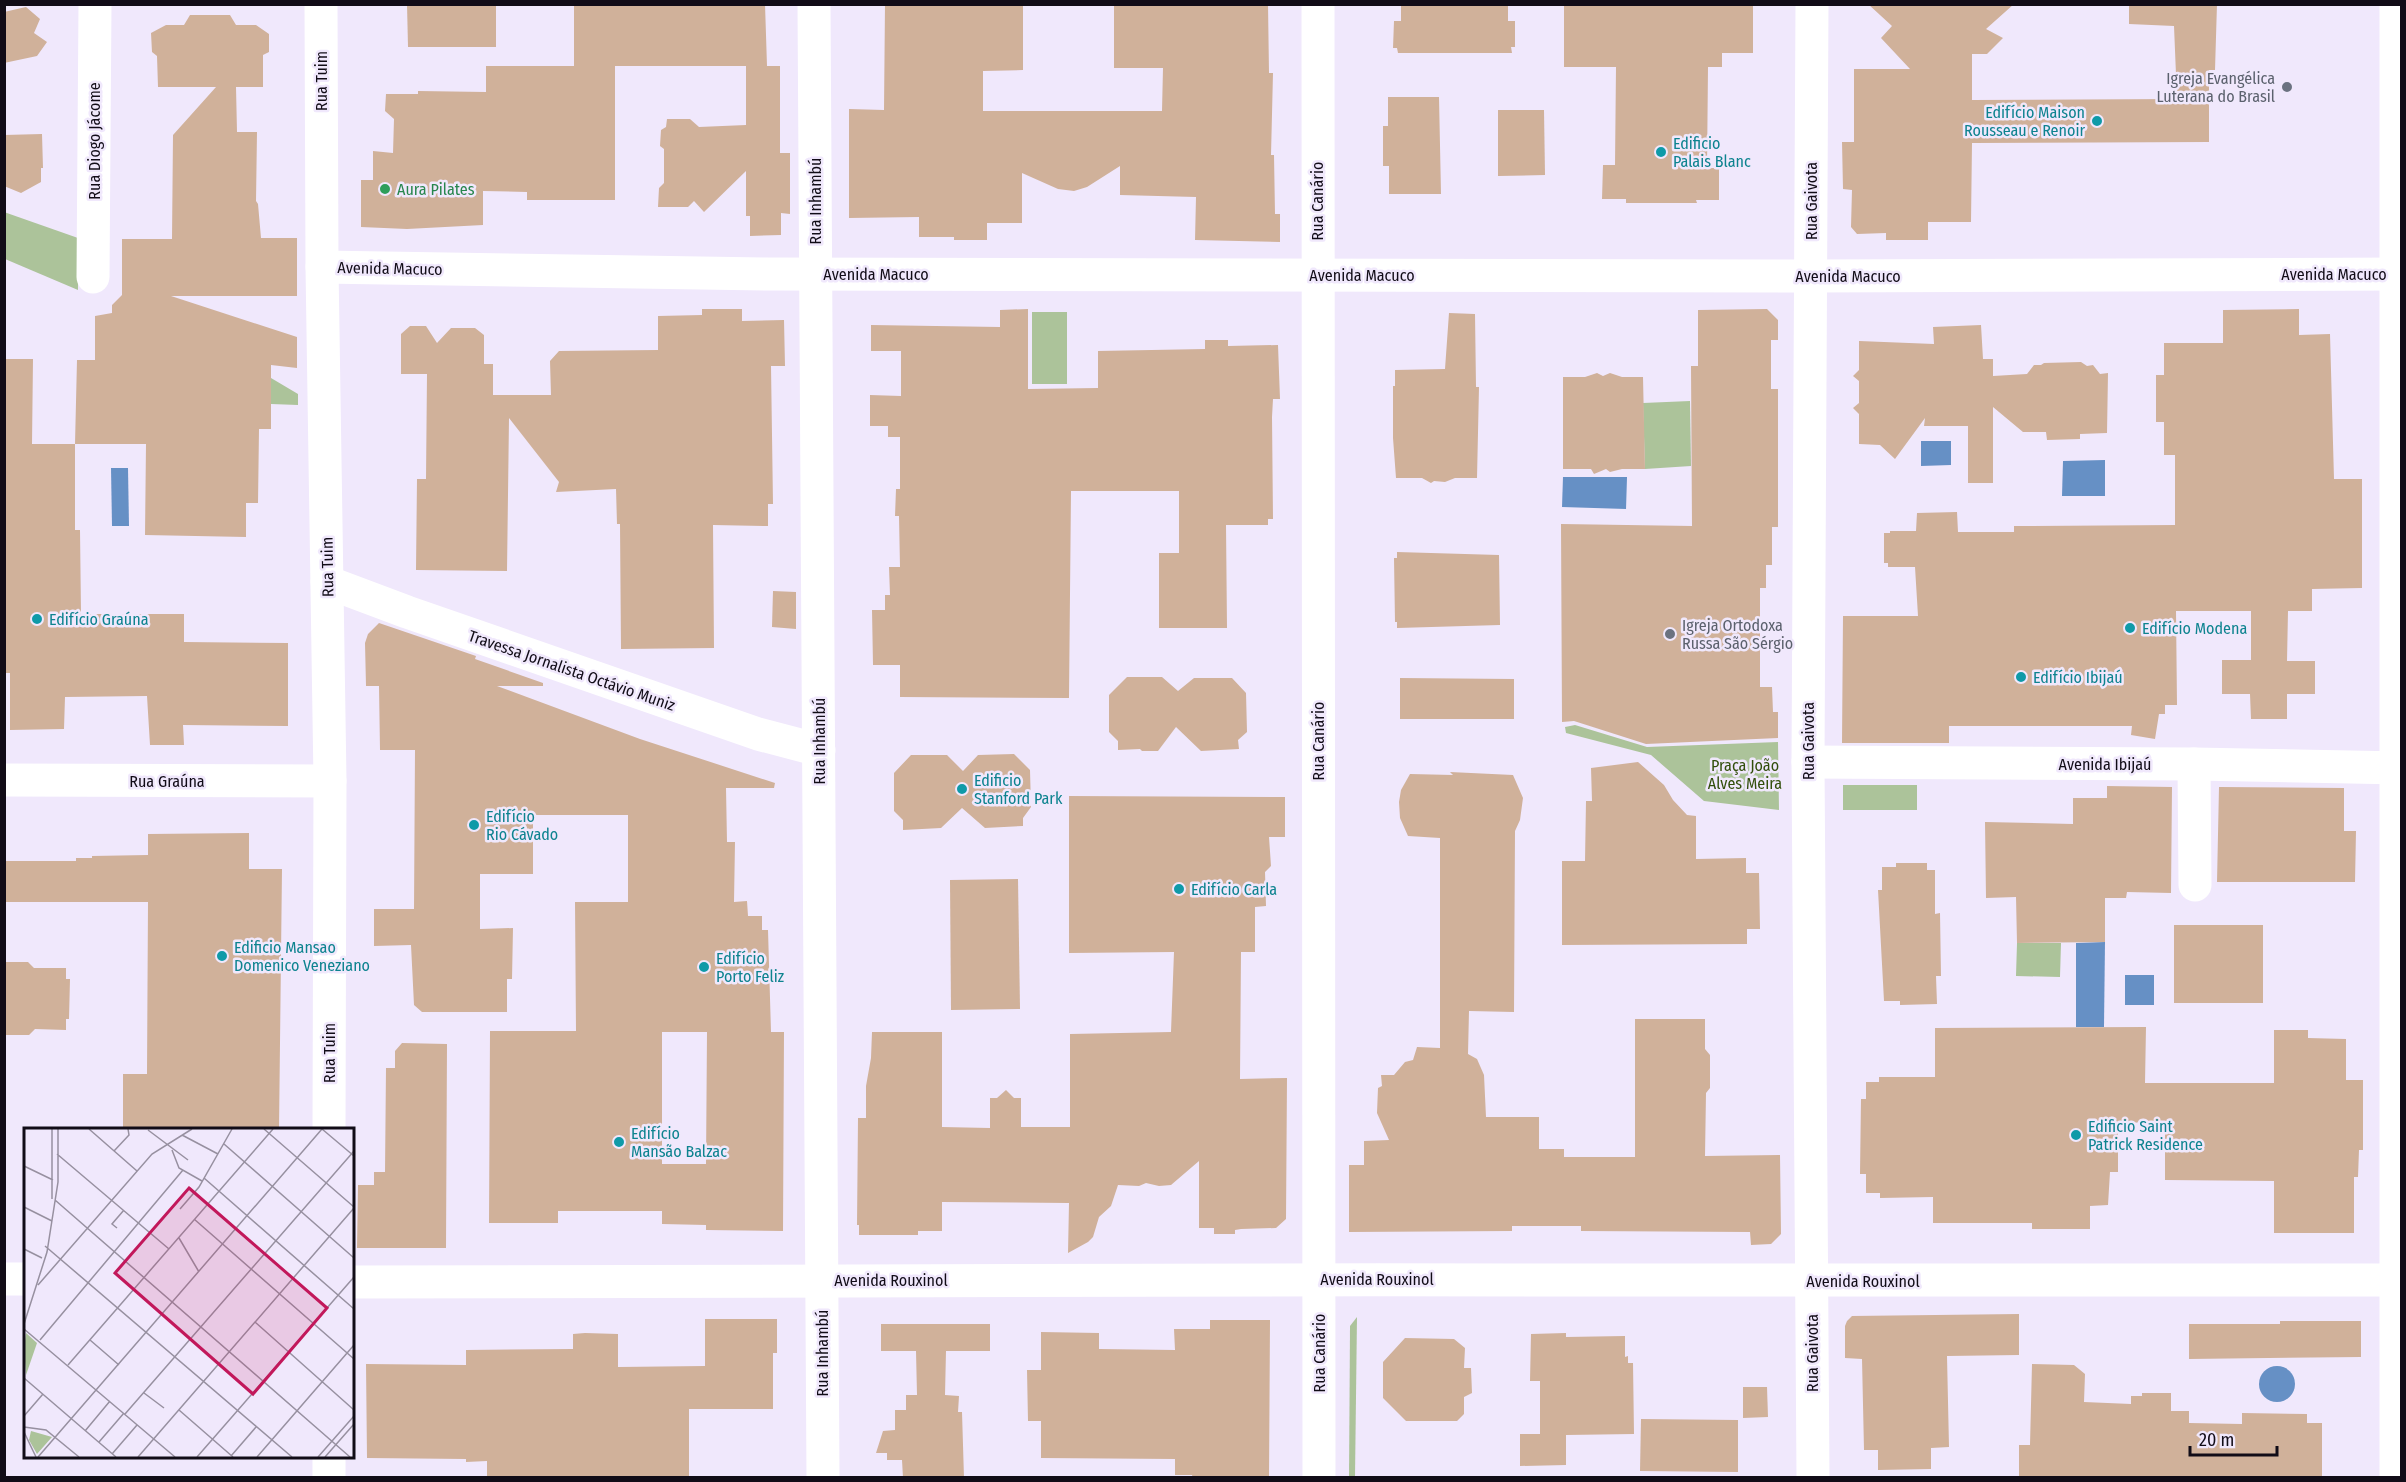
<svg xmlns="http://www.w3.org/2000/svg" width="2406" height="1482" viewBox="0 0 2406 1482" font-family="'Fira Sans Condensed',sans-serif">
	<rect width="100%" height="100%" fill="#f0e8fc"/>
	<!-- green -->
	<g fill="#acc39a">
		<polygon points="4,212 78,238 78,290 5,259"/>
		<rect x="1032" y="312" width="35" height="72"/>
		<polygon points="271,378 298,394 298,405 271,404"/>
		<polygon points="1690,401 1691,466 1645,469 1643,403"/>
		<polygon points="1575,725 1647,747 1778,742 1779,810 1704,801 1651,755 1566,733 1565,727"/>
		<rect x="1843" y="785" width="74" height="25"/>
		<polygon points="2017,943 2061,943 2060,977 2016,976"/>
		<polygon points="1357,1317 1355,1477 1349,1478 1350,1326"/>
	</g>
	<!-- water -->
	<g fill="#6690c5">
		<polygon points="1921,441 1951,441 1951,465 1921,466"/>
		<polygon points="2105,460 2105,496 2062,496 2063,461"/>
		<polygon points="111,468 128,468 129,526 112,526"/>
		<polygon points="1563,477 1627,477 1626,509 1562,507"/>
		<polygon points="2105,942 2104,1027 2076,1027 2076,943"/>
		<rect x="2125" y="975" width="29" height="30"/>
		<circle cx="2277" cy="1384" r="18"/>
	</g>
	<!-- building -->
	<g fill="#d0b19a" fill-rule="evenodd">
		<polygon points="407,4 496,4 496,47 408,47"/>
		<polygon points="574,4 765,4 767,66 780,66 780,153 790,153 790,214 781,213 781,235 750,236 750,216 746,216 746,171 704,212 694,201 688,207 658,207 659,188 664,183 664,149 660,146 661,130 666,127 667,119 690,119 699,127 746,125 746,66 615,66 615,200 527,200 527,192 483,191 483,225 407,229 361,227 361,180 373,180 373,151 393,153 394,119 385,111 386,94 418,94 418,91 486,92 486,66 574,66"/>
		<polygon points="885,4 1023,4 1023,70 983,71 983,111 1162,111 1163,68 1114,68 1114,4 1268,4 1269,73 1273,73 1271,155 1274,155 1275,214 1280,214 1280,242 1195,240 1196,197 1120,195 1120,166 1087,187 1074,191 1058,189 1022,173 1022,223 987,223 987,240 954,240 954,237 919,237 919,217 849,218 849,109 884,110"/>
		<polygon points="1401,4 1508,4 1508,21 1515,21 1515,47 1511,47 1512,53 1398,53 1397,48 1393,48 1394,21 1401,21"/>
		<polygon points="1564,4 1753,4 1753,53 1722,53 1722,67 1708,67 1707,168 1719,168 1719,200 1696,200 1697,203 1626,203 1626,199 1602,199 1603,165 1615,165 1616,67 1564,67"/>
		<polygon points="1868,4 2014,4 1986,29 2003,38 1987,54 1972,54 1972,100 2177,99 2174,26 2129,24 2129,4 2217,4 2215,70 2209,70 2209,142 1972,143 1971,222 1928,222 1928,240 1886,240 1886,233 1857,234 1851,227 1852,190 1843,189 1842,142 1854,142 1854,69 1910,69 1881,38 1892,26"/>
		<polygon points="26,7 40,19 34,33 47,42 37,56 4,63 4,12"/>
		<polygon points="190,15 230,15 236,25 256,25 269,34 269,52 263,55 263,87 236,87 237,132 257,132 256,201 258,204 261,238 297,238 297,296 171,296 297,337 297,368 271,365 271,429 259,429 258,503 246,503 246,537 145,535 146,444 75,444 77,360 95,360 95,316 112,313 112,305 122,295 122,239 172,239 173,135 216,87 158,87 157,56 152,52 151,33 166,25 184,25"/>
		<polygon points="1388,97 1439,97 1441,194 1389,194 1389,166 1383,166 1383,126 1388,126"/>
		<polygon points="1498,110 1544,110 1545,175 1498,176"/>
		<polygon points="42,134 43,168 41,168 41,182 21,193 4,186 4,135"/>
		<polygon points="702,309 742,309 742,321 784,320 785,366 771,366 773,504 768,504 768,526 713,525 714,648 621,649 620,524 617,524 616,489 556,492 559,482 509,418 507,571 416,570 417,479 426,479 427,374 401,374 401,334 410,326 426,326 437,343 451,328 475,328 484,335 484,364 493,364 493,395 551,395 550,361 559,351 658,350 658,316 702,315"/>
		<polygon points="1028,309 1028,389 1098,388 1098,351 1205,349 1205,340 1228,340 1228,346 1278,345 1280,399 1273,399 1272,417 1273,519 1268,519 1268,525 1226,525 1227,628 1159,628 1159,553 1179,553 1179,491 1071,491 1069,698 900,697 900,665 873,665 872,610 885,610 885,595 890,595 889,567 900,567 899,516 895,516 896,489 900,489 900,437 888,437 888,426 870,426 870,395 901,396 901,351 871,351 871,325 1000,327 1000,310"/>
		<polygon points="1767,309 1778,320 1778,340 1771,340 1771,389 1778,389 1778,527 1772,527 1772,565 1766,565 1766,588 1760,588 1760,687 1772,687 1773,712 1778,712 1778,738 1646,744 1574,721 1562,722 1561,524 1692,526 1691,366 1698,366 1698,310"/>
		<polygon points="2299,309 2299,335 2330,334 2334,479 2362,479 2362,588 2312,589 2312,611 2288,611 2287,661 2315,661 2315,694 2287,694 2287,719 2251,719 2250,694 2222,694 2222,660 2251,660 2251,611 2176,611 2177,705 2165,705 2165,714 2159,714 2155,739 2131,735 2132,726 1949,726 1949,743 1842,743 1843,616 1918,616 1915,567 1888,567 1888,563 1884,563 1884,533 1890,533 1890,531 1916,531 1917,513 1957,512 1958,532 2014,532 2014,526 2175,525 2175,455 2164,455 2164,422 2156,422 2156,375 2164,375 2164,343 2223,343 2223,310"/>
		<polygon points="1449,313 1475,314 1476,387 1479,387 1477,478 1455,478 1445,482 1434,481 1431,483 1422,478 1396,478 1393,438 1393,386 1395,386 1395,370 1445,369"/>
		<polygon points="1981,325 1983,359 1993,359 1993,376 2027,374 2034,365 2041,365 2044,363 2081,362 2087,366 2093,365 2100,374 2108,373 2107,433 2080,434 2080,439 2047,440 2046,432 2023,432 1993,407 1993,483 1968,483 1968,426 1924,426 1925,418 1895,459 1880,445 1859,444 1859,414 1853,408 1859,403 1859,381 1853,376 1859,370 1859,341 1934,344 1933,327"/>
		<polygon points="4,359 33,359 32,444 75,444 75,530 80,530 81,614 184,614 184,642 288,643 288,726 183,725 184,745 150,745 147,696 65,697 64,729 10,730 10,673 4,673"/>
		<polygon points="1597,373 1603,376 1610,373 1622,377 1643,377 1645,469 1622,469 1610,472 1606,469 1594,474 1591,469 1563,469 1563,377 1585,377"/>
		<polygon points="1397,552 1499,555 1500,625 1397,628 1397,622 1395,622 1394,558 1397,558"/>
		<polygon points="773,591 796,592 796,629 772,627"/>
		<path d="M379 623 476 656 475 659 543 683V686H497L640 739 775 783 774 788H726L727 842H735L734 902 747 901 748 916H762V930H768L771 1032H784L783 1231 706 1230V1225L662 1224V1211H558V1223H489L490 1031H576L575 902H628V815H533V874H480V929L513 928 512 979H507V1012H422L414 1005 411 945 374 946V909H414L415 750H380L379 686H366L365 643 368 634ZM662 1032H707L706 1164H662Z"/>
		<polygon points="1127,677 1162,677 1178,691 1194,678 1232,678 1246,693 1247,732 1238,740 1239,749 1201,751 1176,727 1158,751 1142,751 1140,749 1118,750 1118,741 1109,732 1109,695"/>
		<polygon points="1400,678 1514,679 1514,719 1400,719"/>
		<polygon points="1014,754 1030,770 1031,807 1023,818 1023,826 985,828 962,808 941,828 903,830 903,820 894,811 894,773 911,755 947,755 963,771 978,755"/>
		<polygon points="1638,762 1664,785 1673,800 1687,815 1696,816 1696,859 1746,858 1746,873 1759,873 1760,929 1747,929 1747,944 1562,945 1562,861 1585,861 1586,801 1592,801 1591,768"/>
		<polygon points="1450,772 1513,775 1523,798 1520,820 1515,831 1514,1012 1469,1011 1468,1054 1477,1059 1484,1075 1486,1117 1539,1117 1539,1149 1564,1149 1564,1157 1635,1157 1635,1019 1705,1019 1705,1049 1710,1055 1710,1088 1706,1093 1705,1156 1780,1155 1781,1234 1771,1244 1751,1245 1750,1232 1581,1231 1581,1226 1512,1226 1512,1231 1349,1232 1349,1165 1364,1165 1364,1141 1389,1140 1377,1113 1378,1088 1382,1086 1381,1075 1394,1075 1405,1062 1413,1060 1417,1047 1440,1048 1440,838 1408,836 1400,818 1399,802 1401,790 1410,774 1453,775"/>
		<polygon points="2107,786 2172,787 2171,893 2127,892 2126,898 2105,898 2105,942 2017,943 2016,897 1986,898 1985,822 2073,824 2073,798 2107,798"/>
		<polygon points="2219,787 2344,788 2344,831 2356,831 2355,882 2217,882"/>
		<polygon points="1069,796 1285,797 1285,837 1269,837 1271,866 1265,872 1266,906 1255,907 1255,952 1241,952 1240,1079 1287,1078 1286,1219 1276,1228 1241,1229 1235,1230 1235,1234 1214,1234 1214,1228 1199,1228 1199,1161 1171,1185 1159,1186 1146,1183 1139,1186 1118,1185 1111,1206 1099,1217 1093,1237 1088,1242 1068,1253 1069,1203 942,1202 942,1231 918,1231 918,1235 859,1235 859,1225 857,1225 858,1118 866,1118 866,1086 871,1058 872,1032 942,1032 942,1127 990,1128 990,1098 997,1098 1006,1090 1014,1098 1021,1098 1021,1127 1070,1127 1070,1034 1171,1032 1174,952 1069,953"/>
		<polygon points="249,833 249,869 282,869 279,1130 123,1130 123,1074 147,1074 148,902 4,902 4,861 76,861 76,858 92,858 92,856 148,855 148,834"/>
		<polygon points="1896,863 1927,863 1927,870 1935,870 1935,914 1940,913 1941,976 1936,976 1937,1004 1900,1005 1900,1001 1884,1001 1878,890 1882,890 1882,867 1896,867"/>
		<polygon points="1018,879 1020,1009 951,1010 950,880"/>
		<rect x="2174" y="925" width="89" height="78"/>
		<polygon points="4,962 28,962 34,968 66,968 66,979 70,979 69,1019 66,1019 66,1030 35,1029 29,1035 4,1035"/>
		<polygon points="2146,1027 2145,1083 2274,1083 2274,1030 2308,1030 2308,1038 2346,1039 2346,1080 2363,1080 2363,1150 2359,1150 2358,1177 2354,1177 2354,1233 2274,1233 2274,1181 2165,1180 2165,1122 2118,1123 2118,1172 2110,1172 2108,1205 2090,1206 2090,1229 2032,1229 2032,1223 1933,1223 1933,1197 1880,1198 1880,1193 1866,1193 1866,1174 1860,1174 1861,1099 1866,1099 1866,1082 1879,1082 1879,1077 1935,1077 1935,1028"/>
		<polygon points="402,1043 447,1044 446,1248 357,1248 358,1185 374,1185 374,1172 385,1172 386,1068 395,1068 395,1051"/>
		<polygon points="2019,1314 2019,1355 1947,1356 1949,1447 1931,1448 1931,1469 1878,1470 1878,1450 1864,1450 1862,1359 1845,1358 1845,1326 1847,1321 1852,1316"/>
		<polygon points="705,1319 777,1319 777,1353 773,1353 773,1409 689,1409 689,1478 487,1478 487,1461 466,1462 466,1459 367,1458 366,1364 466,1365 466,1350 573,1349 573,1334 585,1333 618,1334 618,1367 705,1366"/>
		<polygon points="1210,1320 1270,1320 1269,1478 1193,1478 1192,1475 1175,1475 1175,1459 1041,1458 1041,1421 1028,1421 1027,1370 1041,1370 1041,1332 1099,1333 1099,1349 1175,1350 1174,1329 1210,1329"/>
		<polygon points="2280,1321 2361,1321 2361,1357 2189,1359 2189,1324 2280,1324"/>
		<polygon points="881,1324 990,1324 990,1351 946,1351 945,1395 959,1396 958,1412 962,1412 964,1478 903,1478 902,1460 887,1460 887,1453 876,1453 883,1431 895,1430 895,1410 906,1410 906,1395 917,1395 916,1351 881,1351"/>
		<polygon points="1566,1333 1566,1337 1625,1336 1625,1357 1628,1356 1628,1363 1633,1363 1634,1434 1566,1435 1566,1465 1520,1466 1520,1434 1540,1434 1540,1381 1530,1381 1531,1334"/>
		<polygon points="1405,1338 1454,1339 1465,1348 1464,1368 1471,1368 1472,1393 1464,1397 1464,1414 1457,1421 1406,1421 1383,1398 1383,1362"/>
		<polygon points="2032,1364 2074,1365 2085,1374 2084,1402 2131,1404 2131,1396 2142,1396 2142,1393 2171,1393 2171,1411 2189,1411 2189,1423 2242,1424 2242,1413 2307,1414 2307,1423 2322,1423 2322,1478 2019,1478 2019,1445 2030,1445"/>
		<polygon points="1743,1387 1767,1387 1768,1417 1743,1418"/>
		<polygon points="1641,1419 1738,1420 1738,1472 1640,1471"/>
	</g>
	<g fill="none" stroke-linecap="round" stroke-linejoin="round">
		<!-- minor -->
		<g stroke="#fff" stroke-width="33">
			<polyline points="321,4 322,267 330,781 329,1130"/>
			<polyline points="814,4 823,1478"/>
			<polyline points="1318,4 1319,1478"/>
			<polyline points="1812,4 1808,762 1813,1478"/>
			<polyline points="2396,4 2396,1478"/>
			<polyline points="322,267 766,274 1810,276 2402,274"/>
			<polyline points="93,277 95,4"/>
			<polyline points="327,582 407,612 758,734 819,750"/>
			<polyline points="1808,762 2194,764 2402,768"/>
			<polyline points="2194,764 2195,885"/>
			<polyline points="4,780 330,781"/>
			<polyline points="4,1279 26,1279"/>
			<path d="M352 1282C1036 1280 1718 1279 2402 1280"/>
			<polyline points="329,1456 329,1478"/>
		</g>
	</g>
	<!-- markers -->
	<g fill="#6b7280" stroke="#f0e8fc" stroke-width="2">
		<circle cx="2287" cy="87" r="6"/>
		<circle cx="1670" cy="634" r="6"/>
	</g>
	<g fill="#0f9aa8" stroke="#f0e8fc" stroke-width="2">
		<circle cx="2097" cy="121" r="6"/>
		<circle cx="1661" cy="152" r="6"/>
		<circle cx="37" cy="619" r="6"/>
		<circle cx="2130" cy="628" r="6"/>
		<circle cx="2021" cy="677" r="6"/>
		<circle cx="962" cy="789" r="6"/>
		<circle cx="474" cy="825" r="6"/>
		<circle cx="1179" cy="889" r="6"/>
		<circle cx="222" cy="956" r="6"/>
		<circle cx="704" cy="967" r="6"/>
		<circle cx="2076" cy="1135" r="6"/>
		<circle cx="619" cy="1142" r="6"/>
	</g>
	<circle fill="#2e9e5b" stroke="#f0e8fc" stroke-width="2" cx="385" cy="189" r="6"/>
	<g text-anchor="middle" stroke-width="5" stroke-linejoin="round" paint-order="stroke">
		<!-- worship labels -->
		<g font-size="16" fill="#5b616d" stroke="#f0e8fc" text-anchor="end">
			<text x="2275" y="84">Igreja Evangélica<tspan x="2275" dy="18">Luterana do Brasil</tspan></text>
			<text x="1682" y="631" text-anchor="start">Igreja Ortodoxa<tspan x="1682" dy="18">Russa São Sérgio</tspan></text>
		</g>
		<!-- street labels -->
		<g font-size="16" fill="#110c17" stroke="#f0e8fc">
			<text transform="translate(321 81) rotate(-90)" y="6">Rua Tuim</text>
			<text transform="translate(94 141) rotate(-90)" y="6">Rua Diogo Jácome</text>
			<text transform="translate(815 201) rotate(-90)" y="6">Rua Inhambú</text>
			<text transform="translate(1317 201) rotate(-90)" y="6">Rua Canário</text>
			<text transform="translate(1811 201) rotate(-90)" y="6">Rua Gaivota</text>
			<text transform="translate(390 268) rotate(1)" y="6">Avenida Macuco</text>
			<text x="876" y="280">Avenida Macuco</text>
			<text x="2334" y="280">Avenida Macuco</text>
			<text x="1362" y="281">Avenida Macuco</text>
			<text x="1848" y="282">Avenida Macuco</text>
			<text transform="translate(327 567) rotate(-91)" y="6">Rua Tuim</text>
			<text transform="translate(572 670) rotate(19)" y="6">Travessa Jornalista Octávio Muniz</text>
			<text transform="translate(819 741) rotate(-90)" y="6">Rua Inhambú</text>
			<text transform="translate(1318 741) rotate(-90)" y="6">Rua Canário</text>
			<text transform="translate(1808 741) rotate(-90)" y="6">Rua Gaivota</text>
			<text x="2105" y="770">Avenida Ibijaú</text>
			<text x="167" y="787">Rua Graúna</text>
			<text transform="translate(329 1053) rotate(-90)" y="6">Rua Tuim</text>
			<text x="1377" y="1285">Avenida Rouxinol</text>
			<text x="891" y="1286">Avenida Rouxinol</text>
			<text x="1863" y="1287">Avenida Rouxinol</text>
			<text transform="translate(822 1353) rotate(-90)" y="6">Rua Inhambú</text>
			<text transform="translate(1319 1353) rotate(-90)" y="6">Rua Canário</text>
			<text transform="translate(1812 1353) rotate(-90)" y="6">Rua Gaivota</text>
		</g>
		<!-- culture labels -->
		<g font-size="16" fill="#0d838f" stroke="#f0e8fc" text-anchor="start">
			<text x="2085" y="118" text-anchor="end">Edifício Maison<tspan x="2085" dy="18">Rousseau e Renoir</tspan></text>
			<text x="1673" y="149">Edificio<tspan x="1673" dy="18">Palais Blanc</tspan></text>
			<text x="49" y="625">Edifício Graúna</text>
			<text x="2142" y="634">Edifício Modena</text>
			<text x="2033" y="683">Edifício Ibijaú</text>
			<text x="974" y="786">Edificio<tspan x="974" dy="18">Stanford Park</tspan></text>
			<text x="486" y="822">Edifício<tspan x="486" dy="18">Rio Cávado</tspan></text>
			<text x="1191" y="895">Edifício Carla</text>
			<text x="234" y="953">Edificio Mansao<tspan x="234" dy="18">Domenico Veneziano</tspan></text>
			<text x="716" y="964">Edifício<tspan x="716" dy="18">Porto Feliz</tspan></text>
			<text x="2088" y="1132">Edificio Saint<tspan x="2088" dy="18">Patrick Residence</tspan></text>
			<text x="631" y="1139">Edifício<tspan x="631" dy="18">Mansão Balzac</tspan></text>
		</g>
		<!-- leisure labels -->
		<g font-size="16" fill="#27864d" stroke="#f0e8fc" text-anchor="start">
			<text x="397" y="195">Aura Pilates</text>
		</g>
		<!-- park labels -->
		<g font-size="16" fill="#314e0a" stroke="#f0e8fc">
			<text x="1745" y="771">Praça João<tspan x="1745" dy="18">Alves Meira</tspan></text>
		</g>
	</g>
	<!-- overview -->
	<g transform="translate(24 1128)">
		<rect width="330" height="330" fill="#f0e8fc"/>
		<path d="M2 205 13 215 2 247 0 220ZM7 303 28 309 13 326 5 312Z" fill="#acc39a"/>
		<path fill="none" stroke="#9790a0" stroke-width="1.5" d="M65 1 113 43M240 1 330 79M298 1 330 28M124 2 164 32M158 7 194 26M200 16 330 130M148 22 155 40 178 53M90 23 105 7 104 1M33 26 145 121M0 38 29 52M0 39V1M180 50 330 181M28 71V1M31 72 326 329M0 79 28 93M156 81 175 59 208 1M170 91 330 231M93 100 88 96 100 82M155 110 175 144M21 118 268 329M0 121 18 130M14 157 128 26 168 1M231 194 330 282M0 196 23 124 34 54V1M0 201 151 329M16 212 159 42M66 212 95 237M44 237 249 1M0 250 92 329M120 265 140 280M155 282 209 329M101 286 330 23M0 288 19 266M0 299 22 302 55 329M61 303 86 273M0 304 12 329M75 314 100 285M88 326 113 297M207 328 232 299M14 329 298 1M114 329 330 80M173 329 330 149M233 329 330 217M294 329 330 288M301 329 330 296"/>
		<path fill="#c2185b" fill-opacity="0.15" stroke="#c2185b" stroke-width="3" d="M165 60 303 180 229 266 91 145Z"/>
		<rect width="330" height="330" fill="none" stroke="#110c17" stroke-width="3"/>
	</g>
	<!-- border -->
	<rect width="2406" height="1482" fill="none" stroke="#110c17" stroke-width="12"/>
	<!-- scale -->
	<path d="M2190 1446v9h87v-9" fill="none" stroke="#110c17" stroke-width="3"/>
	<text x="2199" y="1446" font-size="18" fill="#110c17" stroke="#f0e8fc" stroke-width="4.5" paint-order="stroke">20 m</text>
</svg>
